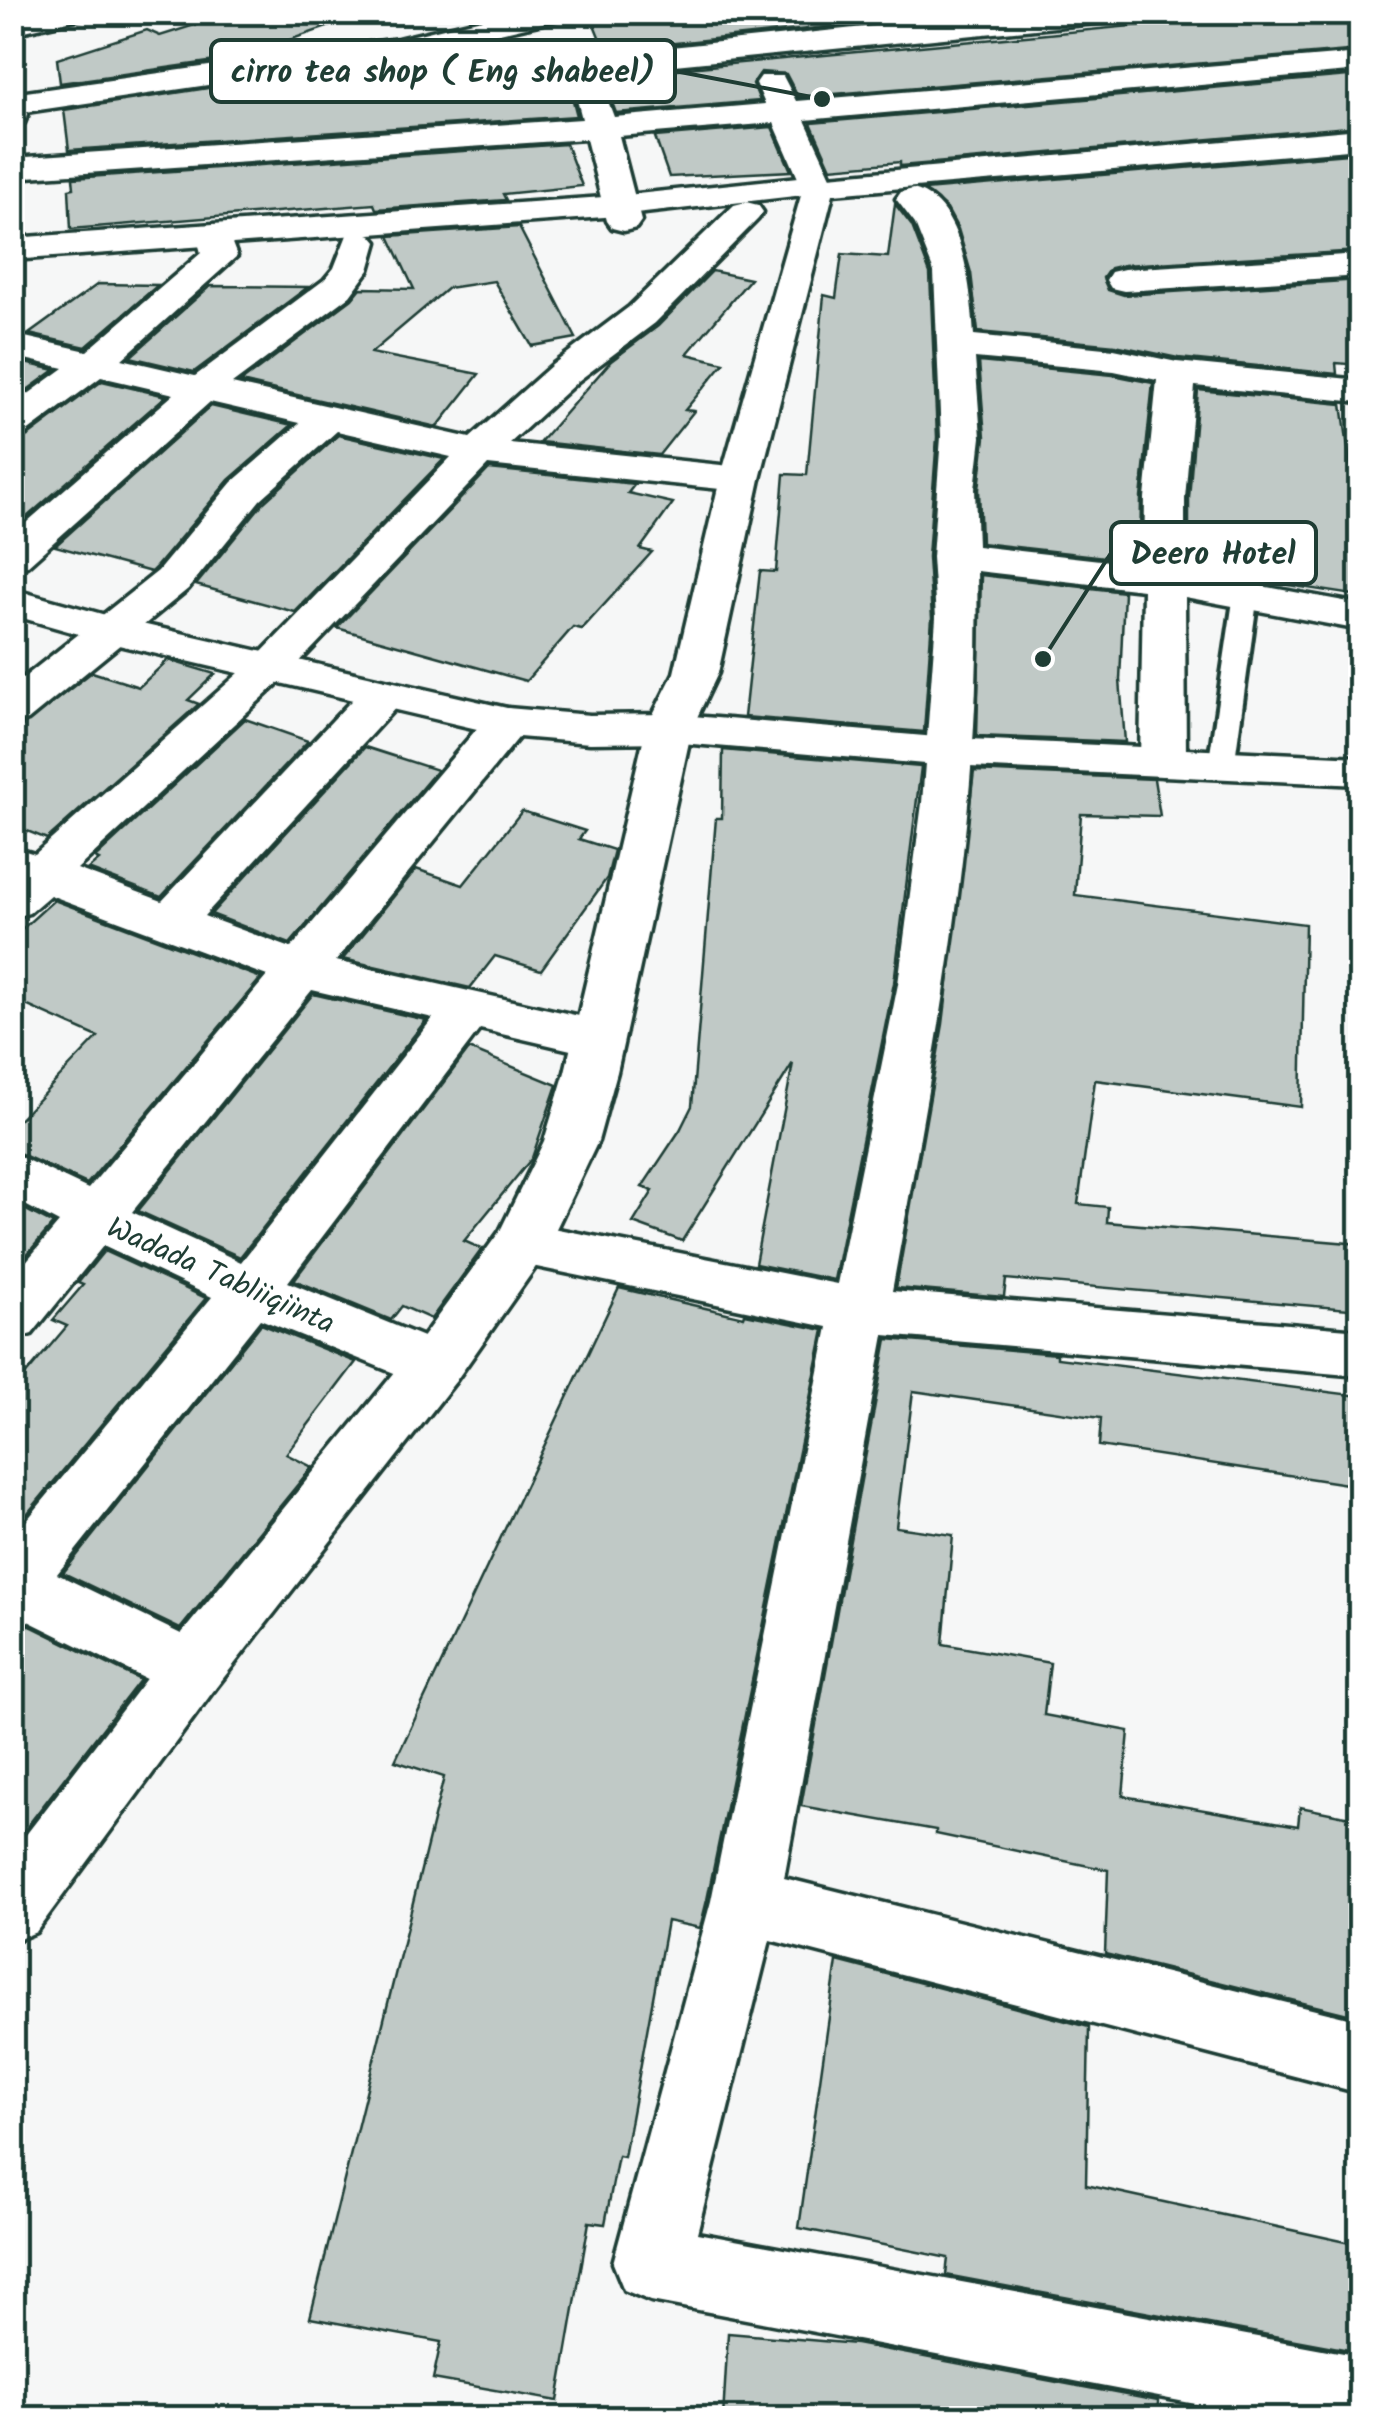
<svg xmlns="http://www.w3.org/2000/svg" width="1373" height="2431" viewBox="0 0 1373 2431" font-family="Kalam,sans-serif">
	<rect width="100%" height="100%" fill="#f6f7f7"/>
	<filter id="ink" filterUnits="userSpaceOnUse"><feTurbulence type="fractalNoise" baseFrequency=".01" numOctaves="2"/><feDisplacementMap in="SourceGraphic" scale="20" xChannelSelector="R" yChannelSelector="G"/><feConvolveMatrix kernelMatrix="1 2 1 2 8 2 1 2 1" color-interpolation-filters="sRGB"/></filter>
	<g filter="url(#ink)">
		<!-- building -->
		<g fill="#c0c9c6" stroke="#1f3d34" stroke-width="2.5">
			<polygon points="236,12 340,12 342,22 237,58 60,83 57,59 147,30 160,36"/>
			<polygon points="589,12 968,12 572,54 565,67 572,76 583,78 1268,13 1360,12 1360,50 798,97 786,74 761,72 753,84 760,101 616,113 604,82 580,81 571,93 577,116 69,150 64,110 417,56 602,44"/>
			<polygon points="1360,75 1360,126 900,166 900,162 831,168 811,123"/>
			<polygon points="772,127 791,171 669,177 655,137"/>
			<polygon points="566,144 582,186 503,194 506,200 376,209 374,204 71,229 69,189 74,188 73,178"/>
			<polygon points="1360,153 1360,251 1124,265 1110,268 1103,278 1108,290 1124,295 1360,280 1360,365 1336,363 1337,374 1178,358 1115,345 978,332 971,273 958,229 947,209 924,190"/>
			<polygon points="895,204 912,226 930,273 937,437 928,557 932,618 924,732 744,717 760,571 776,572 784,474 807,475 824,295 836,298 842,254 888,257"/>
			<polygon points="519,227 576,338 532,346 494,281 448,288 371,353 479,374 437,427 241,382 352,299 361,288 414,289 389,236"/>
			<polygon points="712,271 750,279 687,354 724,363 685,410 694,411 659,455 540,442 611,361 658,326"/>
			<polygon points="98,284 158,285 86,347 29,334"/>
			<polygon points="210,286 308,287 194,372 130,357"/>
			<polygon points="12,360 55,370 12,401"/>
			<polygon points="979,362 1113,375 1153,383 1141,498 1140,561 981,543 979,489 985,437"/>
			<polygon points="102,381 166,396 12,530 12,440 28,436"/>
			<polygon points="1198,390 1342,404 1353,484 1360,485 1360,596 1224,575 1225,568 1189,564 1189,498"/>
			<polygon points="211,406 292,425 229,480 155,568 151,572 55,546"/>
			<polygon points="338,435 444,459 295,612 196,585 263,503"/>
			<polygon points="489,469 635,484 628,493 673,503 640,549 652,552 582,629 573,627 526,681 337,628"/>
			<polygon points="981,575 1124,592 1120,680 1125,742 977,736"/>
			<polygon points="168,660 215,674 188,700 199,704 47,839 12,825 12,734 92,672 139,687"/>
			<polygon points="245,719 308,741 161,897 88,869 99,860 95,858"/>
			<polygon points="365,747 437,770 290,944 211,914"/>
			<polygon points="723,750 921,767 894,983 834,1280 755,1264 793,1063 682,1241 633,1223 653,1191 642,1187 680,1130 692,1106 716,818 722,818"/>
			<polygon points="974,771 1154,779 1160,816 1081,814 1075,895 1305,924 1301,1107 1095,1080 1078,1204 1108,1207 1107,1222 1360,1244 1360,1310 1006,1279 1004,1297 896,1288 943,1024"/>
			<polygon points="522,811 585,831 579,839 614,850 607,878 541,970 495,956 470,988 343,959 416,869 463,885"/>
			<polygon points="54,900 261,978 87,1184 12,1150 12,1127 98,1037 12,999 12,938"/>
			<polygon points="313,994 426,1020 240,1257 138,1211"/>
			<polygon points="469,1049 557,1085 532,1158 464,1241 482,1249 431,1319 402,1306 391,1320 294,1280"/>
			<polygon points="12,1203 53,1224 22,1260 12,1256"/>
			<polygon points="104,1251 206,1298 12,1532 12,1391 67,1326 53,1320 83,1285 78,1283"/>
			<polygon points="619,1288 744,1317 745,1314 824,1330 707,1900 700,1928 667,1921 624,2157 618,2156 605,2224 589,2222 558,2401 433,2379 441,2342 310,2318 444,1777 395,1761"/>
			<polygon points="261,1324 356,1362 286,1454 312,1467 180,1629 63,1573"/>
			<polygon points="887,1339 1057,1354 1057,1358 1360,1396 1360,1486 1099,1446 1101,1418 913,1391 896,1527 953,1535 943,1644 1050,1663 1044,1715 1129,1731 1123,1796 1298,1826 1300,1807 1360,1819 1360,2017 1105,1954 1108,1870 936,1834 936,1830 801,1806"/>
			<polygon points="12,1617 140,1680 12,1846"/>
			<polygon points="837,1961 1089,2027 1086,2185 1360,2245 1360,2352 946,2275 948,2258 799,2228"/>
			<polygon points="728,2333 856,2344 1158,2401 1157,2418 723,2418"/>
		</g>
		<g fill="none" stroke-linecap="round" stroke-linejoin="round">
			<defs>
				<polygon id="service" points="1246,587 1258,594 1234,767 1221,775 1208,767 1234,594"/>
				<g id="minor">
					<polygon points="27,12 85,12 81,18 12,34 12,16"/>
					<polygon points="511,12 568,12 564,18 398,57 12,114 12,94 398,39"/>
					<polygon points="1009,12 1130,12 1126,18 1115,21 584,74 573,72 568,65 573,58 584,56"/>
					<polygon points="1360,53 1360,71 805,120 835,185 830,192 806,192 801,185 774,123 619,136 641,221 636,228 624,231 612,228 607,221 586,139 12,178 12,158 582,119 575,92 580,85 602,85 614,117 765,104 756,83 761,76 783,76 796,101"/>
					<path d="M913 189C965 202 971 293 974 335L1114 349 1177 362 1360 380V402L1195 386 1185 498V572L1360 604V630L1185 597 1186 762 1179 772 1163 776 1147 772 1140 762 1143 590 977 571C983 814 935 1054 892 1291L1360 1330V1376L884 1335 784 1878 1360 2021V2093L770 1940 697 2233 1360 2356V2418H1270L651 2301 624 2290 613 2263 711 1901 828 1327 522 1264 502 1258 494 1243 502 1228 522 1222 837 1284 898 984 922 803 936 618 932 557 941 437 934 272 915 224 896 199 901 192ZM975 358 1114 371 1157 380 1145 498 1144 565 977 546 975 489 981 437Z"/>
					<path d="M746 202 758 205 763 212 758 219 655 323 578 381 510 443 740 467 754 471 760 479 754 487 740 491 488 465 287 675 77 869 162 901 367 684 383 680 399 684 405 694 399 704 204 916 291 948 491 712 507 708 523 712 529 722 523 732 336 961 597 1020 615 1025 623 1038 615 1051 597 1056 480 1029 288 1282 455 1350 463 1366 455 1382 434 1389 260 1319 57 1574 214 1650 223 1670 214 1690 191 1698 168 1690 12 1613V1538L212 1297 103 1246 32 1334 12 1340V1278L59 1223 12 1198V1153L88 1189 267 976 50 895 29 913 12 918V847L35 854 257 657 451 457 337 431 260 500 188 589 28 720 12 724V687L158 571 232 482 300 423 210 402 27 566 12 569V535L174 394 101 377 26 433 12 437V406L64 368 12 356V334L87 351 201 253 196 235 202 228 214 224 226 228 237 256 122 359 195 376 324 280 334 268 347 235 359 231 371 235 377 242 369 270 350 296 232 384 470 438 552 365 629 307 734 205ZM312 990 433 1018 241 1262 132 1212Z"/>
					<polygon points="1360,254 1360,276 1124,291 1111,288 1106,280 1111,272 1124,269"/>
				</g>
				<g id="tertiary">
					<polygon points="12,104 24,107 28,114 24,123 12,126"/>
					<polygon points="818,175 830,178 835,185 830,192 618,216 12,260 12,238 618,196"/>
					<polygon points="12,589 120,619 507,708 590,715 669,714 948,738 1360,757 1360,785 948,766 669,742 590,743 507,736 110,643 12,615"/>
				</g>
				<polygon id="secondary" points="1360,129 1360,149 833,194 760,479 718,673 692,728 617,1072 598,1141 542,1258 455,1382 214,1690 36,1932 12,1942 12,1853 168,1650 413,1350 500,1231 544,1141 565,1072 646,728 674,673 720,479 806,178"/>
			</defs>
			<!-- service casing -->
			<use href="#service" stroke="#1f3d34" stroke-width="8"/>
			<!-- minor casing -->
			<use href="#minor" stroke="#1f3d34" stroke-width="7"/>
			<!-- tertiary casing -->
			<use href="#tertiary" stroke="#1f3d34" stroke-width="7"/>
			<!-- secondary casing -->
			<use href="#secondary" stroke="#1f3d34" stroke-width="7"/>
			<!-- service -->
			<use href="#service" fill="#fff" fill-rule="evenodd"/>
			<!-- minor -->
			<use href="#minor" fill="#fff" fill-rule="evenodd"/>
			<!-- tertiary -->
			<use href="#tertiary" fill="#fff" fill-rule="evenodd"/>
			<!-- secondary -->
			<use href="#secondary" fill="#fff" fill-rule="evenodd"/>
		</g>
	</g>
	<g text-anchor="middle" stroke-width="8" stroke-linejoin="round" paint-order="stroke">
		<!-- street labels -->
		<g font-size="30" fill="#1f3d34" stroke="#fff">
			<text transform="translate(221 1275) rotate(24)" y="10">Wadada Tabliiqiinta</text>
		</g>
	</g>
	<!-- callouts -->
	<path fill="none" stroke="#1f3d34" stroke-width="4" d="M822 99L675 71M1043 659L1111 553"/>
	<g fill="#1f3d34" stroke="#fff" stroke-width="4">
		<circle cx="822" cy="99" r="10"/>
		<circle cx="1043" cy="659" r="10"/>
	</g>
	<g fill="#fff" stroke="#1f3d34" stroke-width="4">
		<rect x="211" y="40" width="464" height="62" rx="10"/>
		<rect x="1111" y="522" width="205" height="62" rx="10"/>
	</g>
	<g font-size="32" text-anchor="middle" font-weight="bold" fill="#1f3d34">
		<text x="443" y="82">cirro tea shop ( Eng shabeel)</text>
		<text x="1213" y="564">Deero Hotel</text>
	</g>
	<!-- margin -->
	<rect width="1373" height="2431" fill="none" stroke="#fff" stroke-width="50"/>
	<rect x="25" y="25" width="1323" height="2381" fill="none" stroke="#1f3d34" stroke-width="4" filter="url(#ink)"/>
</svg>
